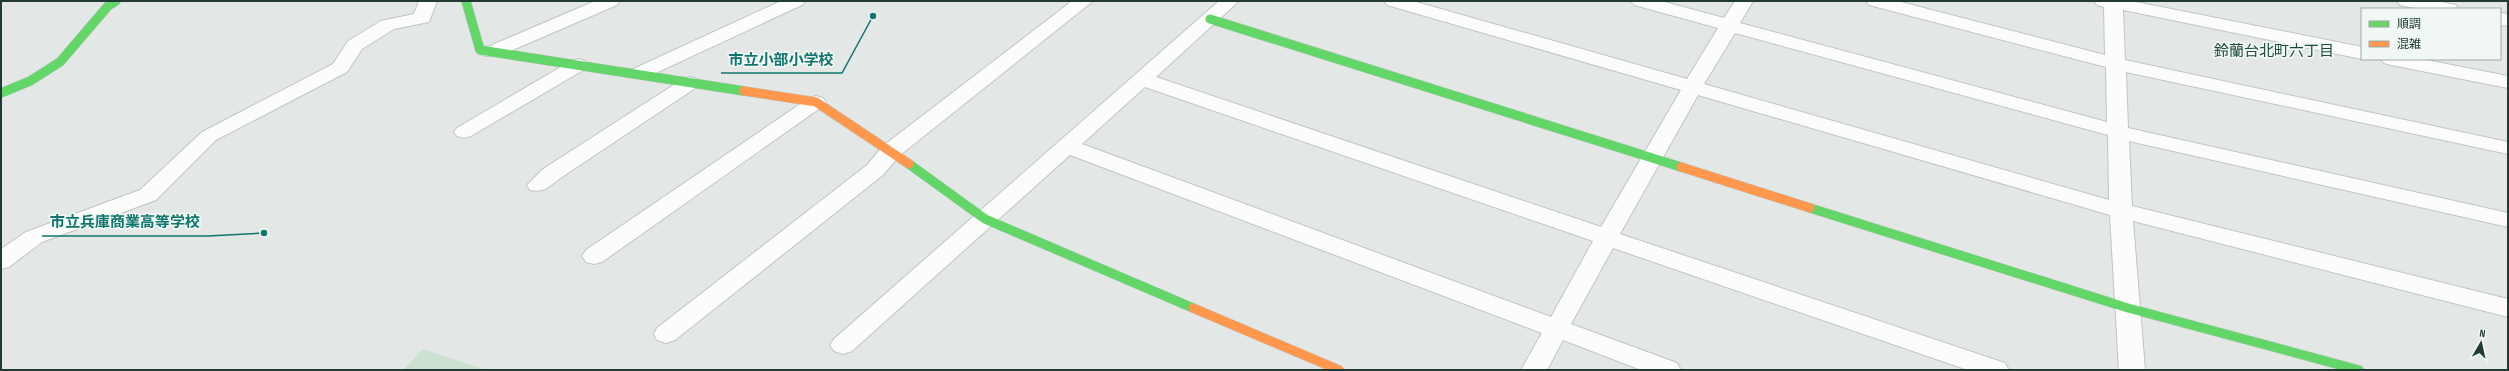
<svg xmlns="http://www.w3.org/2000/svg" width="2509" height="371" viewBox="0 0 2509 371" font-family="'Sofia Sans Condensed','Noto Sans JP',sans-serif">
	<rect width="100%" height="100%" fill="#e3e8e6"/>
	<!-- green -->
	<polygon fill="#cce1d2" points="423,349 486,370 403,370"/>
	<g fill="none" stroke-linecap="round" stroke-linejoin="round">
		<defs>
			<g id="street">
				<polygon points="419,1 437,1 429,22 394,29 362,49 347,72 216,140 156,200 42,242 9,267 1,269 1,249 26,232 140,190 202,132 333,64 348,41 381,21 414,14"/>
				<polygon points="595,1 620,1 617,5 499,56 485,56 482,52 485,48"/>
				<polygon points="781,1 805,1 802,5 645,78 631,78 628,74 631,70"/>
				<polygon points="1072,1 1093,1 899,156 883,175 675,340 666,343 657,340 654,334 657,328 867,165 883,146"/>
				<path d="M1219 1H1239L1156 77 1601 227 1681 90 1387 5 1384 1H1413L1687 79 1718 28 1634 5 1631 1H1661L1724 18 1735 1H1753L1740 23 2107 122 2106 67 1869 5 1866 1H1897L2105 55 2104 7 2097 5 2094 1H2131L2362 47V59L2123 10 2125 60 2508 142V154L2126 72 2128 128 2508 213V227L2129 141 2132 206 2508 299V317L2133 221 2145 370H2119L2110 215 1698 95 1620 234 2005 363 2009 370H1968L1613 248 1571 324 1677 363 1681 370H1641L1563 340 1547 370H1521L1542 333 1070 155 852 351 843 354 834 351 830 345 834 339ZM1735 33 2108 135 2109 200 1704 84ZM1145 87 1593 241 1551 317 1082 144Z"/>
				<polygon points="2397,1 2436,1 2456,5 2458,9 2419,9 2400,5"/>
				<polygon points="2500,13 2508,14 2508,26 2500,25"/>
				<polygon points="578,59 585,61 588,65 585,69 471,136 464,138 457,136 454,132 457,128 571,61"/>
				<polygon points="2381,59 2421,59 2508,76 2508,88 2391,65 2384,63"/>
				<path d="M690 77 697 79 700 83 697 87 559 179C549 187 543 193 530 190L527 185 543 169 683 79Z"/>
				<polygon points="816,96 823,98 826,102 823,106 602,262 594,264 586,262 582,256 586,250 809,98"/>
			</g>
			<g id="fast">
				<polyline points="466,1 480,50 744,91"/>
				<polyline points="1210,19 1681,167"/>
				<polyline points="1,93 30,81 60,62 108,6 116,1"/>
				<polyline points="909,164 985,219 1193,308"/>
				<polyline points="1810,208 2128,308 2359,370"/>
			</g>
			<g id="slow">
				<polyline points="744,91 816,102 909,164"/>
				<polyline points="1681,167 1810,208"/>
				<polyline points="1193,308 1339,370"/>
			</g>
		</defs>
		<!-- street casing -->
		<use href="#street" stroke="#c0c5c3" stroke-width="2"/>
		<!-- fast casing -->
		<use href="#fast" stroke="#bfc6c3" stroke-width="10"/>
		<!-- slow casing -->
		<use href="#slow" stroke="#bfc6c3" stroke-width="10"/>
		<!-- street -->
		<use href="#street" fill="#fbfcfb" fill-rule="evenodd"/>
		<!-- fast -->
		<use href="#fast" stroke="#63d668" stroke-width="9"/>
		<!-- slow -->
		<use href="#slow" stroke="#ff974d" stroke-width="9"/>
	</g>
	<g text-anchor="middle" stroke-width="3.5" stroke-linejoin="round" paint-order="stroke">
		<!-- neighbourhood labels -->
		<g font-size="15" fill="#1d4d40" stroke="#f1f8f4">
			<text x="2274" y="56">鈴蘭台北町六丁目</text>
		</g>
	</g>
	<!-- callouts -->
	<path fill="none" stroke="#0f766e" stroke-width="1.5" d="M873 16L842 73H721M264 233L208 236H42"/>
	<g fill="#0f766e" stroke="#f1f8f4" stroke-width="1.5">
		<circle cx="873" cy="16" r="4"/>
		<circle cx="264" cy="233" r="4"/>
	</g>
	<g font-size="15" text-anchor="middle" font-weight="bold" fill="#0f766e" stroke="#f1f8f4" stroke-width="3.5" stroke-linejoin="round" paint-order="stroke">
		<text x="781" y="65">市立小部小学校</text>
		<text x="125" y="227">市立兵庫商業高等学校</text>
	</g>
	<!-- border -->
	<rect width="2509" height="371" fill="none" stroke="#213b34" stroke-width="4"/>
	<!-- legend -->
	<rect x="2361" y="8" width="140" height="52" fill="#f1f8f4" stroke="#9eaca7"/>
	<rect x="2369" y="21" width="20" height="6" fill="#63d668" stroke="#9eaca7"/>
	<text x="2397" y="28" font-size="12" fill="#213b34">順調</text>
	<rect x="2369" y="41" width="20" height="6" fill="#ff974d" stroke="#9eaca7"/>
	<text x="2397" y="48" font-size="12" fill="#213b34">混雑</text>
	<!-- north arrow -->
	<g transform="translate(2481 343) rotate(9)" stroke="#f1f8f4" stroke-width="3" paint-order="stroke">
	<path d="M0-3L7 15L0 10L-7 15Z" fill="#213b34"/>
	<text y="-6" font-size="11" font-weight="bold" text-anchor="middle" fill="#213b34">N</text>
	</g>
</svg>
